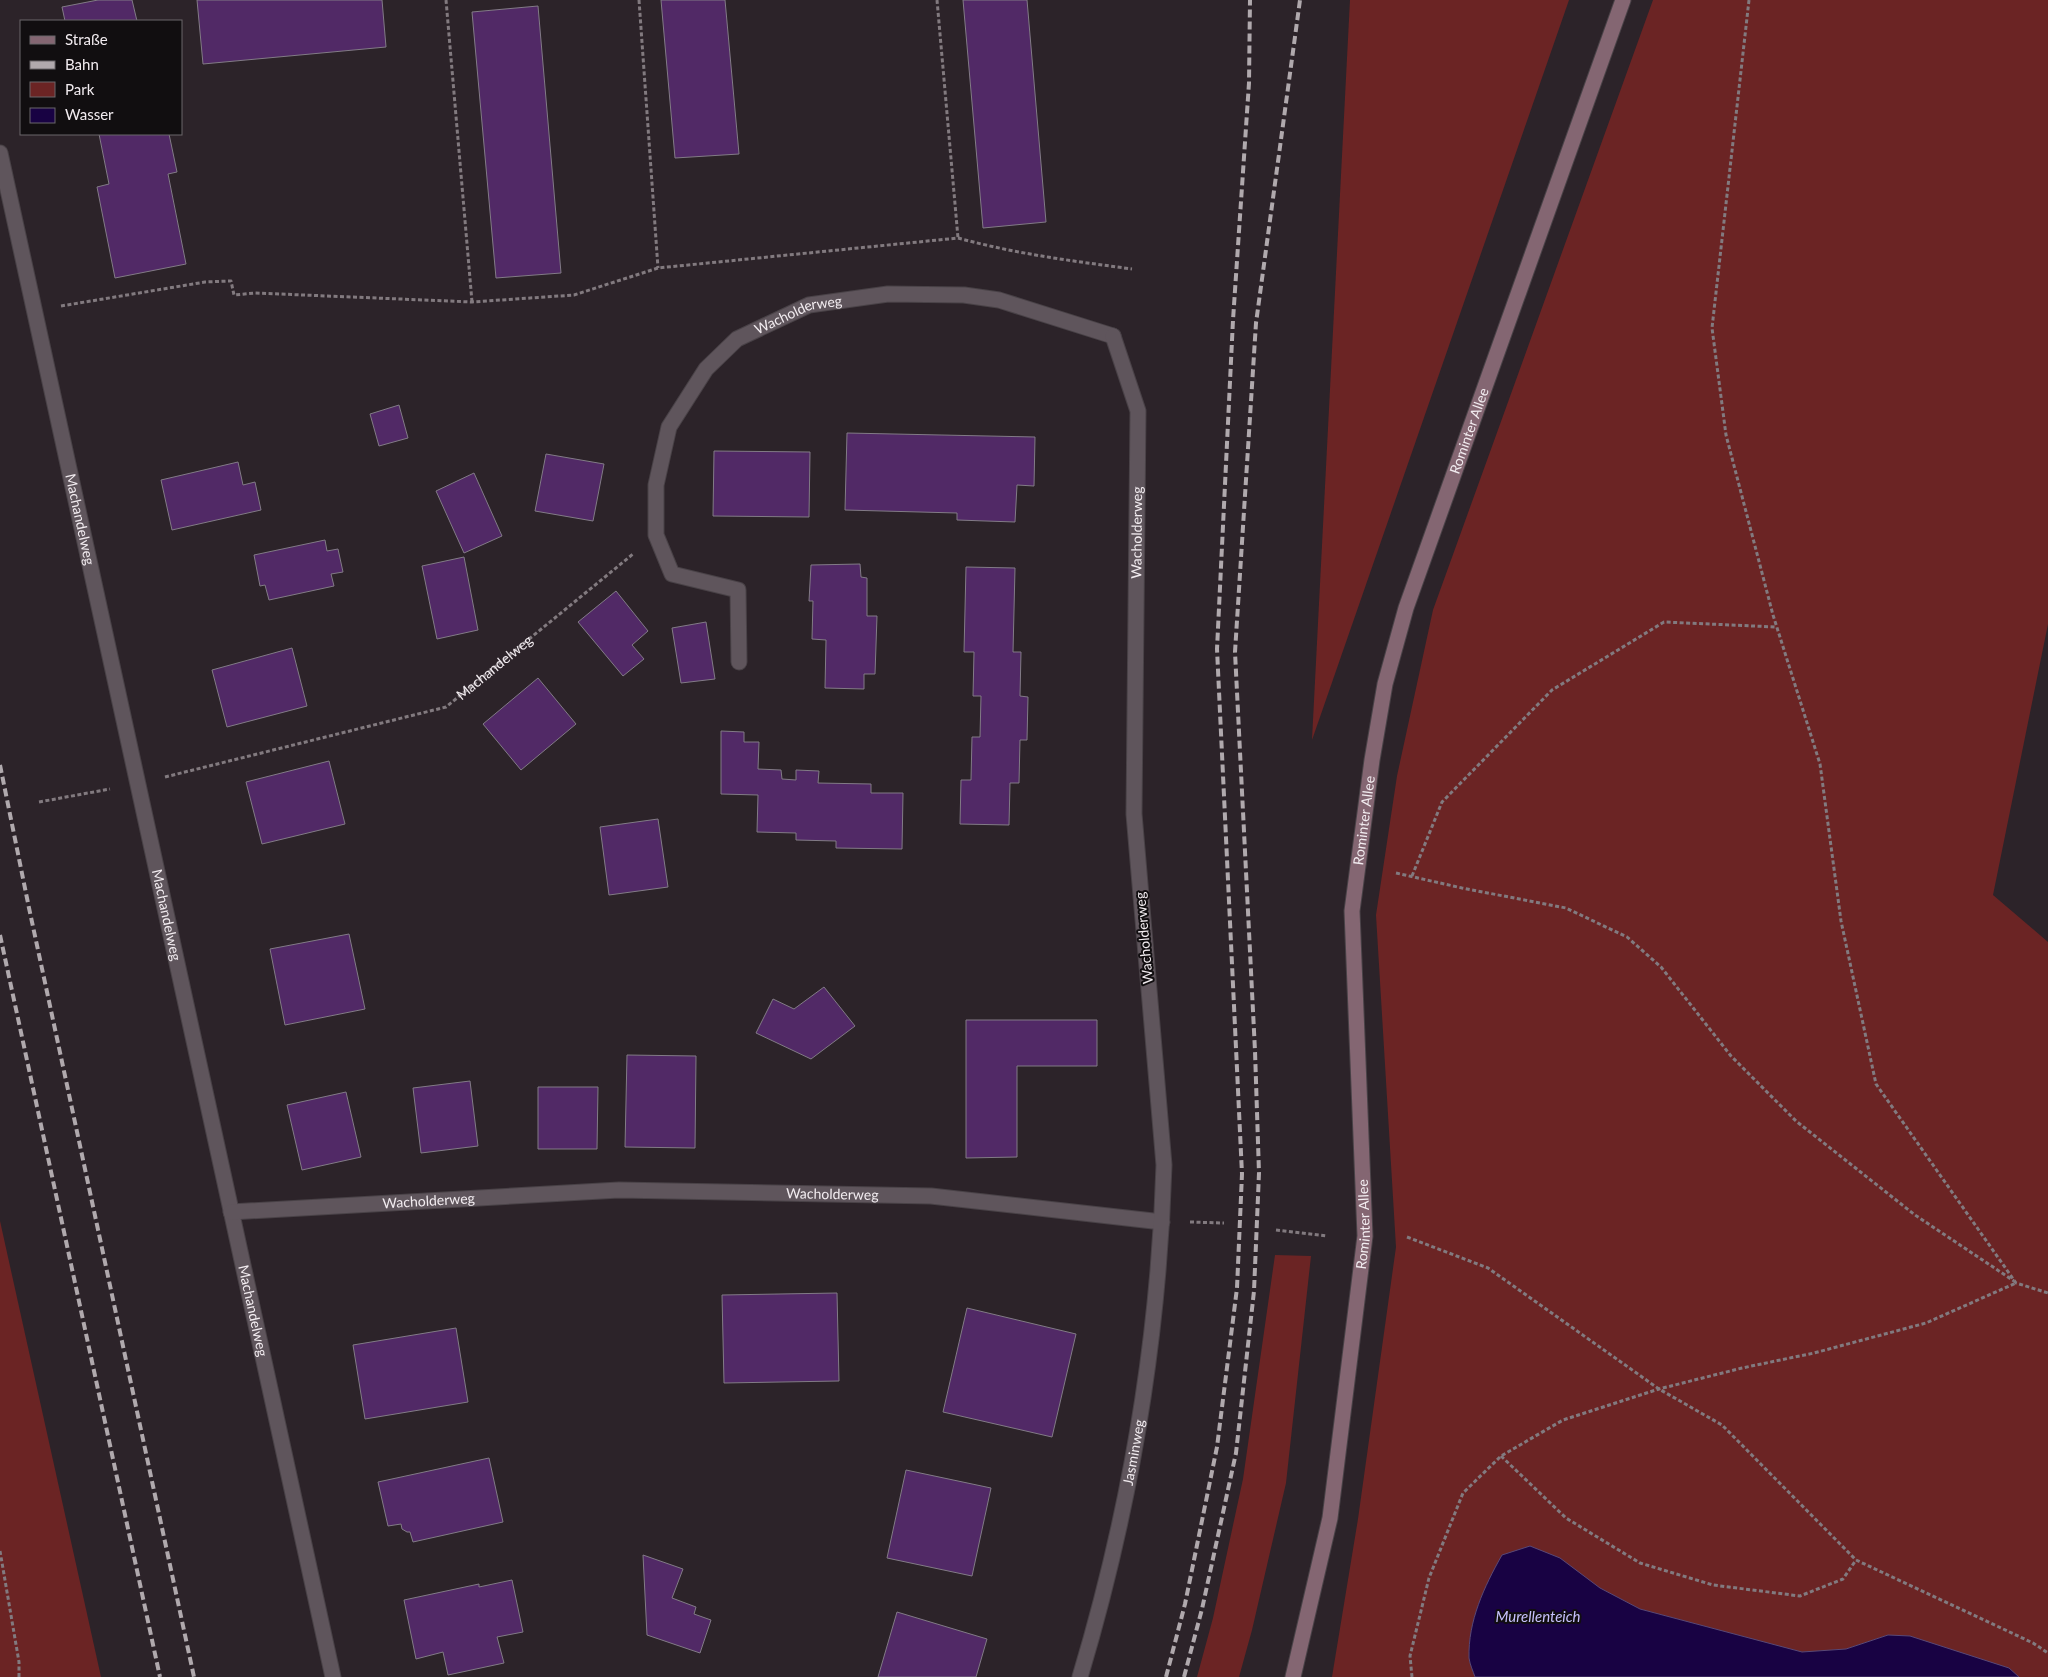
<svg xmlns="http://www.w3.org/2000/svg" width="2048" height="1677" viewBox="0 0 2048 1677" font-family="Lato,sans-serif">
	<rect width="100%" height="100%" fill="#2c2329"/>
	<!-- green -->
	<g fill="#6b2424">
		<polygon points="1350,0 1569,0 1312,740"/>
		<polygon points="1653,0 2048,0 2048,624 1993,895 2048,942 2048,1677 2019,1677 2009,1668 1888,1635 1846,1649 1802,1652 1640,1609 1600,1588 1469,1660 1475,1677 1332,1677 1358,1519 1396,1247 1376,915 1397,776 1433,610"/>
		<polygon points="0,1221 101,1677 0,1677"/>
		<polygon points="1275,1255 1311,1256 1286,1483 1252,1630 1239,1677 1197,1677 1213,1618 1243,1479"/>
	</g>
	<!-- water -->
	<path fill="#180243" stroke="#594877" d="M1530 1546 1560 1558 1600 1588 1640 1609 1802 1652 1846 1649 1888 1635 1910 1636 2009 1668 2019 1677H1475C1473 1671 1470 1665 1469 1658 1468 1621 1484 1587 1502 1555Z"/>
	<!-- building -->
	<g fill="#512966" stroke="#827b86">
		<polygon points="98,0 132,0 137,21 65,21 62,7"/>
		<polygon points="197,0 382,0 386,47 203,64"/>
		<polygon points="661,0 725,0 739,154 675,158"/>
		<polygon points="963,0 1027,0 1046,222 983,228"/>
		<polygon points="538,6 561,273 496,278 472,12"/>
		<polygon points="99,134 169,134 177,172 168,174 186,264 115,278 97,187 109,184"/>
		<polygon points="399,405 408,438 379,446 370,414"/>
		<polygon points="847,433 1035,437 1034,486 1017,485 1015,522 957,520 957,513 845,510"/>
		<polygon points="714,451 810,452 809,517 713,516"/>
		<polygon points="546,454 604,464 593,521 535,511"/>
		<polygon points="238,462 243,485 255,482 261,510 172,530 161,480"/>
		<polygon points="474,473 502,536 464,553 436,491"/>
		<polygon points="325,540 327,551 338,549 343,572 331,574 334,586 269,600 265,585 260,586 254,555"/>
		<polygon points="464,557 478,630 437,639 422,566"/>
		<polygon points="860,564 861,577 867,578 867,616 877,616 875,674 864,674 864,689 825,688 826,640 812,639 813,601 809,601 811,565"/>
		<polygon points="966,567 1015,568 1013,652 1021,652 1020,696 1028,697 1027,740 1020,740 1019,783 1010,783 1009,825 960,824 961,780 971,780 972,737 980,737 981,696 973,696 974,652 964,652"/>
		<polygon points="616,591 648,631 632,645 644,659 623,676 578,622"/>
		<polygon points="706,622 715,679 681,683 672,628"/>
		<polygon points="292,648 307,706 227,727 212,670"/>
		<polygon points="538,678 576,724 521,770 483,724"/>
		<polygon points="721,731 744,732 744,742 759,742 758,769 781,770 782,779 796,780 796,770 819,771 818,783 871,784 871,793 903,793 902,849 836,848 836,841 796,840 796,833 757,832 758,795 721,794"/>
		<polygon points="329,761 345,824 262,844 246,782"/>
		<polygon points="658,819 668,887 609,895 600,827"/>
		<polygon points="349,934 365,1009 285,1025 270,949"/>
		<polygon points="824,987 855,1026 811,1059 756,1033 773,999 794,1009"/>
		<polygon points="966,1020 1097,1020 1097,1066 1017,1066 1017,1157 966,1158"/>
		<polygon points="627,1055 696,1056 695,1148 625,1147"/>
		<polygon points="470,1081 478,1146 421,1153 413,1088"/>
		<polygon points="538,1087 598,1087 597,1149 538,1149"/>
		<polygon points="346,1092 361,1157 302,1170 287,1105"/>
		<polygon points="837,1293 839,1381 724,1383 722,1295"/>
		<polygon points="967,1308 1076,1334 1052,1437 943,1412"/>
		<polygon points="456,1328 468,1402 365,1419 353,1345"/>
		<polygon points="489,1458 503,1522 413,1542 410,1532 407,1532 402,1529 401,1524 388,1526 378,1482"/>
		<polygon points="906,1470 991,1488 972,1576 887,1558"/>
		<polygon points="643,1555 683,1569 672,1598 696,1607 694,1614 711,1620 700,1653 647,1635"/>
		<polygon points="512,1580 523,1632 497,1637 504,1663 448,1675 443,1652 416,1659 404,1600 479,1584 479,1587"/>
		<polygon points="897,1612 987,1639 976,1677 878,1677"/>
	</g>
	<g fill="none" stroke-linecap="round" stroke-linejoin="round">
		<defs>
			<g id="lane">
				<path id="s2" d="M739 662 738 590 672 574 656 535V485L669 427 706 369 737 339 809 305 888 294 964 295 999 300 1113 336"/>
			</g>
			<g id="street">
				<path id="s3" d="M0 153 333 1677"/>
				<path id="s4" d="M231 1212 619 1190 931 1196 1162 1222"/>
				<path id="s5" d="M1080 1677C1130 1510 1159 1338 1164 1165L1134 814 1138 411 1113 336"/>
			</g>
			<g id="secondary">
				<path id="s6" d="M1293 1677 1330 1518 1365 1236 1352 911 1372 760 1385 684 1406 608 1623 0"/>
			</g>
		</defs>
		<!-- lane casing -->
		<use href="#lane" stroke="#494247" stroke-width="17"/>
		<!-- street casing -->
		<use href="#street" stroke="#494247" stroke-width="17"/>
		<!-- secondary casing -->
		<use href="#secondary" stroke="#494247" stroke-width="17"/>
		<!-- path -->
		<g stroke="#827a7f" stroke-width="3" stroke-dasharray="4 2.5" stroke-linecap="butt">
			<polyline points="446,0 472,302"/>
			<polyline points="639,0 658,268"/>
			<polyline points="937,0 958,238"/>
			<polyline points="1749,0 1712,328 1726,435 1773,615 1820,764 1841,921 1876,1084 2016,1283 2048,1293"/>
			<path d="M61 306 205 282 231 281 234 295 255 293 472 302 574 295 658 268 958 238C1016 254 1073 261 1132 269"/>
			<path id="s1" d="M165 777 446 707 633 554"/>
			<polyline points="39,802 110,789"/>
			<polyline points="1396,873 1462,888 1566,908 1627,937 1661,967 1731,1056 1796,1121 1915,1215 2014,1281"/>
			<polyline points="1412,876 1442,802 1552,690 1664,622 1776,627"/>
			<polyline points="1190,1222 1224,1223"/>
			<polyline points="1276,1230 1327,1236"/>
			<polyline points="1407,1237 1488,1268 1659,1389 1722,1425 1856,1560 2033,1643 2048,1653"/>
			<polyline points="1501,1456 1566,1518 1640,1563 1713,1585 1800,1596 1843,1579 1856,1560"/>
			<polyline points="0,1551 19,1662 19,1677"/>
			<polyline points="1412,1677 1410,1656 1429,1578 1463,1493 1501,1456 1563,1420 1659,1389 1742,1368 1814,1353 1926,1323 2016,1283"/>
		</g>
		<!-- lane -->
		<use href="#lane" stroke="#5f555c" stroke-width="15"/>
		<!-- street -->
		<use href="#street" stroke="#5f555c" stroke-width="15"/>
		<!-- secondary -->
		<use href="#secondary" stroke="#846672" stroke-width="15"/>
		<!-- rail -->
		<g stroke="#b0a9ad" stroke-width="4" stroke-dasharray="8 4" stroke-linecap="butt">
			<polyline points="0,765 29,908 194,1677"/>
			<polyline points="0,935 160,1677"/>
			<polyline points="1166,1677 1185,1604 1217,1447 1237,1288 1242,1174 1217,649 1233,320 1249,83 1250,0"/>
			<polyline points="1184,1677 1202,1609 1236,1453 1254,1291 1259,1173 1255,1051 1235,652 1256,323 1300,0"/>
		</g>
	</g>
	<g text-anchor="middle" stroke-width="4" stroke-linejoin="round" paint-order="stroke">
		<!-- street labels -->
		<g font-size="14" fill="#f2ecf0" stroke="#110e10">
			<text dy="5" stroke="none"><textPath href="#s2" startOffset="470">Wacholderweg</textPath></text>
			<text dy="5" stroke="none"><textPath href="#s6" startOffset="1269">Rominter Allee</textPath></text>
			<text dy="5" stroke="none"><textPath href="#s3" startOffset="375">Machandelweg</textPath></text>
			<text dy="5" stroke="none"><textPath href="#s5" startOffset="1154">Wacholderweg</textPath></text>
			<text dy="5" stroke="none"><textPath href="#s1" startOffset="352">Machandelweg</textPath></text>
			<text dy="5" stroke="none"><textPath href="#s6" startOffset="864">Rominter Allee</textPath></text>
			<text dy="5" stroke="none"><textPath href="#s3" startOffset="780">Machandelweg</textPath></text>
			<text transform="translate(1144 938) rotate(-95)" y="5">Wacholderweg</text>
			<text dy="5" stroke="none"><textPath href="#s4" startOffset="602">Wacholderweg</textPath></text>
			<text dy="5" stroke="none"><textPath href="#s4" startOffset="198">Wacholderweg</textPath></text>
			<text dy="5" stroke="none"><textPath href="#s6" startOffset="459">Rominter Allee</textPath></text>
			<text dy="5" stroke="none"><textPath href="#s3" startOffset="1185">Machandelweg</textPath></text>
			<text dy="5" stroke="none"><textPath href="#s5" startOffset="231">Jasminweg</textPath></text>
		</g>
		<!-- water labels -->
		<g font-size="15" font-style="italic" fill="#c7c1fd" stroke="#110e10">
			<text x="1538" y="1622">Murellenteich</text>
		</g>
	</g>
	<!-- legend -->
	<rect x="20" y="20" width="162" height="115" fill="#110e10" stroke="#6b676a"/>
	<rect x="30" y="36" width="25" height="8" fill="#846672" stroke="#6b676a"/>
	<text x="65" y="45" font-size="15" fill="#f2ecf0">Straße</text>
	<rect x="30" y="61" width="25" height="8" fill="#b0a9ad" stroke="#6b676a"/>
	<text x="65" y="70" font-size="15" fill="#f2ecf0">Bahn</text>
	<rect x="30" y="82" width="25" height="15" fill="#6b2424" stroke="#6b676a"/>
	<text x="65" y="95" font-size="15" fill="#f2ecf0">Park</text>
	<rect x="30" y="108" width="25" height="15" fill="#180243" stroke="#6b676a"/>
	<text x="65" y="120" font-size="15" fill="#f2ecf0">Wasser</text>
</svg>
